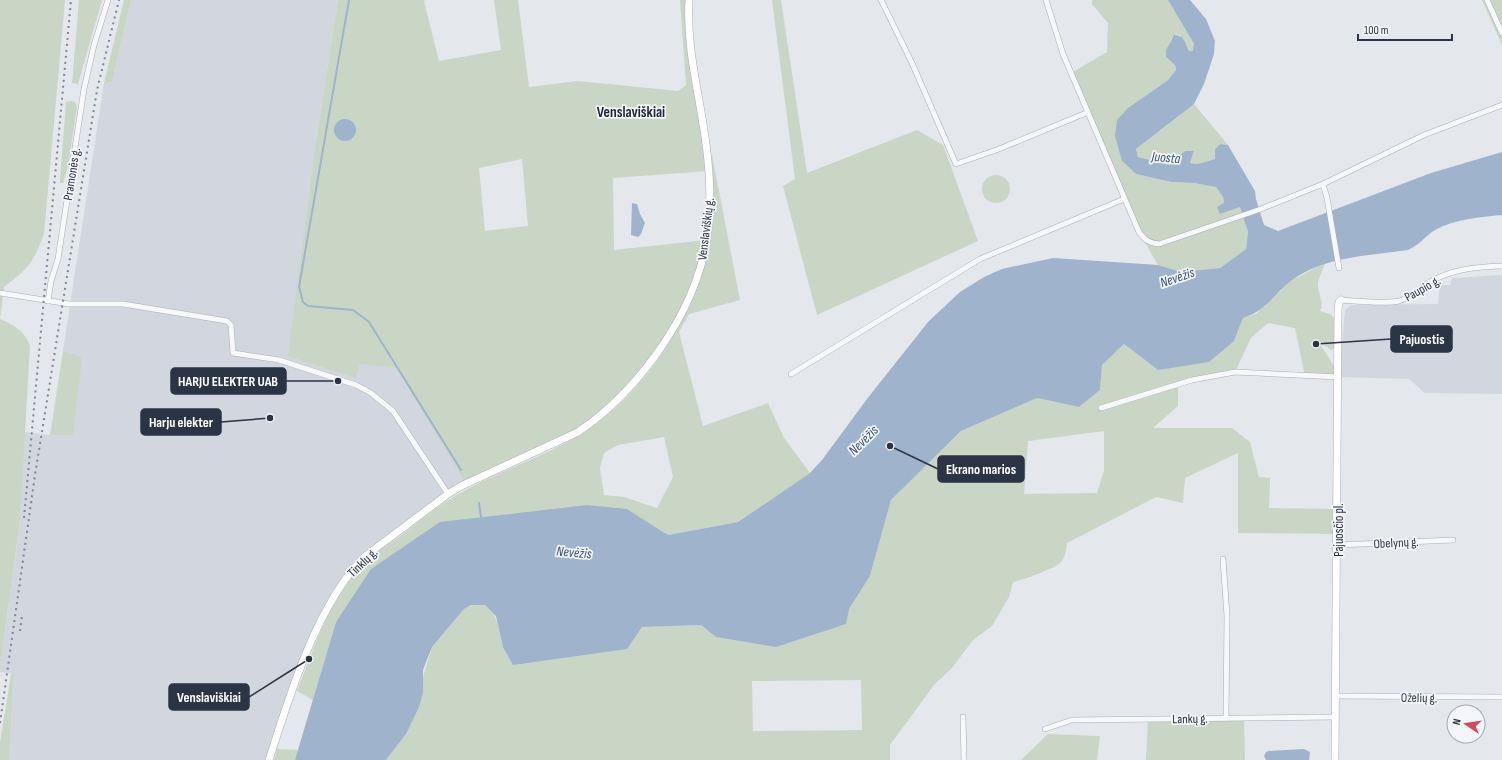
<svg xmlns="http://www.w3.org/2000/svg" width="1502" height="760" viewBox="0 0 1502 760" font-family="'Sofia Sans Condensed',sans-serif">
	<rect width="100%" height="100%" fill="#e4e7ec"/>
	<!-- built -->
	<g fill="#d2d6de">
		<polygon points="131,0 338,0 316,142 356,378 360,363 396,368 464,481 436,498 367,550 344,574 320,615 265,760 9,760 14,674 0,672 0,667 20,521 24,432 50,435 82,356 63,351 104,83 112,82"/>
		<polygon points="1502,275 1502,394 1425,393 1409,379 1339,377 1345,310 1351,305 1438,304 1440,285 1450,285 1452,278"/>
	</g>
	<!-- green -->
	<g fill="#c9d6c5" fill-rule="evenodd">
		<path d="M0 0H65L44 234C33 263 29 268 4 287L0 319C14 325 25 331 30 346L20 520 0 667Z"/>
		<polygon points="79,0 102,0 78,84 72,83"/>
		<polygon points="124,0 131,0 112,82 104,83"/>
		<path d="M338 0H426L424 1 439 61 501 50 494 0H518L529 87 578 81 678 91 686 85 680 0H689L709 171 613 178 614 250 706 240 680 316 645 367 593 421 464 481 396 368 360 364 356 378 288 356 316 142ZM522 159 528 226 485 231 479 168Z"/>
		<polygon points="772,0 781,0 807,173 917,130 943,145 978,241 817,315 783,186 795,179"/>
		<path d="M1092 0H1168L1194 44 1193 51H1189L1180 35 1176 34C1169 39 1167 48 1166 57L1175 65 1176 70 1168 80 1128 108 1122 161 1136 174 1171 182 1194 183 1216 187 1223 197 1224 203 1240 206 1248 232 1246 249 1220 268 1181 272 1158 265 1139 232 1071 73 1107 52 1108 23 1092 4Z"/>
		<polygon points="1482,0 1502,0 1502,45"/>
		<polygon points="70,101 75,102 77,107 68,166 63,183 60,183 60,179 66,102"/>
		<polygon points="1194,104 1228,145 1220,144 1215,149 1215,159 1197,164 1190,163 1194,151 1185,151 1170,165 1138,157 1136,149"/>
		<path d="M712 155 740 300 689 314 679 332 703 426 768 403 784 438 810 473 738 522 668 535 627 509 336 622 313 700 297 691C313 650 328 604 357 571 369 557 384 547 399 537 417 523 435 508 455 496 493 473 537 460 576 437 637 402 691 324 706 256 714 223 713 189 712 155ZM664 437 673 477 657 508 624 497 604 495 600 468 604 453 618 445Z"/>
		<circle cx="996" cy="189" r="14"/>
		<path d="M1326 262C1323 269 1319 277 1318 283 1317 293 1325 302 1320 311L1330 314 1337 321V347L1331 350 1318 341 1334 366 1339 377 1305 376 1295 328 1268 323 1251 338 1235 372 1178 384V406L1153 428H1232L1250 442 1259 477 1270 478 1269 508 1338 509V534L1238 533V453L1185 478 1183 503 1156 497 1067 543C1066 549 1066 555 1062 561 1057 568 1023 580 1013 582L1009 597 992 626 973 640 952 668 934 685 890 745V760H386L406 734 432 647 464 609C495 591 498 626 503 647L642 627 701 625 716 637 849 609 870 576 891 500 961 431 1037 398 1079 407 1100 390 1102 365 1124 344 1158 370 1234 341 1243 318 1256 314 1291 281ZM1104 431V471L1097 493 1024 494 1028 441ZM861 680 862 730 753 731 752 681Z"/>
		<polygon points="63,351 82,356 73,435 50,435"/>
		<polygon points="11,674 14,674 9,760 0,760 0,743"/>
		<polygon points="1148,718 1202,721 1244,721 1245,760 1146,760"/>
		<polygon points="1048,734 1100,736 1097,760 1021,760"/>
		<polygon points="277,749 298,750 295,760 274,760"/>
	</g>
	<!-- water -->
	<g fill="#9fb4cc">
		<path d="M1168 0H1190L1206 19 1215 41 1214 54 1204 84 1194 104 1136 149 1138 157 1170 165 1185 151H1194L1190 163 1197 164 1215 159V149L1220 144 1228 145 1255 191 1256 199 1264 225 1278 231 1431 173 1502 152V215C1480 217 1455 219 1435 230 1424 237 1421 244 1408 250 1368 256 1324 256 1291 281 1273 295 1266 311 1243 318L1234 341 1209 362 1158 370 1124 344 1102 365 1100 390 1079 407 1037 398 961 431 891 500 870 576 849 609 846 624 776 647 716 637 701 625 642 627 627 649 513 665 503 647 496 616 485 605H471L464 609 432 647 423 670V693L419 707 406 734 386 760H295L336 622 371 569 440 522 587 505 627 509 668 535 738 522 810 473 822 460 867 399 928 322 960 292 984 277 1002 269 1053 258 1158 265 1181 272 1220 268 1246 249 1248 232 1240 207 1220 214 1217 207 1224 203 1223 197 1216 187 1194 183 1171 182 1136 174 1122 161 1115 136 1117 120 1128 108 1168 80 1176 70 1175 65 1166 57V50L1174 35C1184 34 1185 43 1189 51H1193L1194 44Z"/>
		<circle cx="345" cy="130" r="11"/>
		<polygon points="632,203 637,204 640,214 645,223 641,234 638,237 631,235"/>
		<polygon points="1304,749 1310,752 1309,760 1266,760 1264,756 1266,752 1269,751"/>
	</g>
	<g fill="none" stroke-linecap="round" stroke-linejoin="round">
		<!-- stream -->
		<g stroke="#9fb4cc" stroke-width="2">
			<polyline points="349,0 299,287 303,302 308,306 353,310 369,322 461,470"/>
			<polyline points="479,503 481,517"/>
		</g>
		<defs>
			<g id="street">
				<polyline points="881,0 912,63 956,164 999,149 1086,113"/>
				<path d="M1046 0 1063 54 1139 232C1145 240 1149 243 1159 244L1261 209 1323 184 1327 198 1339 268"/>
				<polyline points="1487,0 1502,33"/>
				<polyline points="1323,184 1424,135 1502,105"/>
				<polyline points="0,293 69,304 123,304 227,321 231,325 233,353 279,360 356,385 371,393 393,411 448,494"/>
				<path d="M1341 300C1355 301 1387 304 1399 301 1411 297 1418 290 1428 283 1451 269 1476 267 1502 266"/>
				<polyline points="48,301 51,281 58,259 84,89 94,45 108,0"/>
				<polyline points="791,374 980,259 1124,199"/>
				<polyline points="1101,408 1192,380 1235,372 1339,377"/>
				<polyline points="1338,545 1453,540"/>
				<polyline points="1223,559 1227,616 1226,718"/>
				<polyline points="1336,696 1502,697"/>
				<polyline points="963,717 964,760"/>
				<polyline points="1045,729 1072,720 1335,717"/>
			</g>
			<g id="secondary">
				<path d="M269 760C290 695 316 606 364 557L448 494 461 486 578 432C634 394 686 325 703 258 712 222 711 181 706 144 700 96 686 49 689 0"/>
				<polyline points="1335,760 1338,309 1339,302 1341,300"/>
			</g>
		</defs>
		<!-- street casing -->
		<use href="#street" stroke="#a9aeb7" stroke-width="6"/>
		<!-- secondary casing -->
		<use href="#secondary" stroke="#a9aeb7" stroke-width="8"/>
		<!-- street -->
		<use href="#street" stroke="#f7f8fa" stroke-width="5"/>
		<!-- secondary -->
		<use href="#secondary" stroke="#fff" stroke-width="7"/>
		<!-- rail -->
		<g stroke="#7d8696" stroke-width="2" stroke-dasharray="2 4" stroke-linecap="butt">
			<polyline points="24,518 71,0"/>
			<polyline points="20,631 22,615"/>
			<polyline points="0,723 35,475 97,90 119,0"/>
		</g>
	</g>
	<g text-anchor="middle" stroke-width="3.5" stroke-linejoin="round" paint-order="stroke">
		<!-- street labels -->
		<g font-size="13" fill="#2b3445" stroke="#f4f6f9">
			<text transform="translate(71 174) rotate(-81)" y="5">Pramonės g.</text>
			<text transform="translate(705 229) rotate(-83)" y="5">Venslaviškių g.</text>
			<text transform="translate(1422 288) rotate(-29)" y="5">Paupio g.</text>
			<text transform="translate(1338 530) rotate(-90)" y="5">Pajuosčio pl.</text>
			<text transform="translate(1396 542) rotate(-3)" y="5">Obelynų g.</text>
			<text transform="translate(362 562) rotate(-44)" y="5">Tinklų g.</text>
			<text transform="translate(1419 697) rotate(1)" y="5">Oželių g.</text>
			<text transform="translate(1190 718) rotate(-1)" y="5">Lankų g.</text>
		</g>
		<!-- water labels -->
		<g font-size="14" font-style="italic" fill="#34527a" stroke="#f4f6f9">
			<text transform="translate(1166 157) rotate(5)" y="5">Juosta</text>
			<text transform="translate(1177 277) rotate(-19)" y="5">Nevėžis</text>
			<text transform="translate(863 440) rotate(-45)" y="5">Nevėžis</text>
			<text transform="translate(574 552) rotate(5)" y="5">Nevėžis</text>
		</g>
		<!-- quarter labels -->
		<g font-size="15" font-weight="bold" fill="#1d2536" stroke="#f4f6f9">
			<text x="631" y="117">Venslaviškiai</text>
		</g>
	</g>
	<!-- callouts -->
	<path fill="none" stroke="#2b3445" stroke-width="1.5" d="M1316 344L1391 339M338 381L286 381M270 418L221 422M890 446L938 469M309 659L249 697"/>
	<g fill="#2b3445" stroke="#f4f6f9" stroke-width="1.5">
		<circle cx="1316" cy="344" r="4"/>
		<circle cx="338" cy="381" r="4"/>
		<circle cx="270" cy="418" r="4"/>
		<circle cx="890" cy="446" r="4"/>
		<circle cx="309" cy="659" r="4"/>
	</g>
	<g fill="#2b3445" stroke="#2b3445" stroke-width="1.5">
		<rect x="1391" y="326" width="61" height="26" rx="4"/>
		<rect x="171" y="368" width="115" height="26" rx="4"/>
		<rect x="141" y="409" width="80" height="26" rx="4"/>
		<rect x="938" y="456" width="86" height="26" rx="4"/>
		<rect x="169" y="684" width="80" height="26" rx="4"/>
	</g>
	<g font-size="14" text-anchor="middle" font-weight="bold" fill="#fff">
		<text x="1422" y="344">Pajuostis</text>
		<text x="228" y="386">HARJU ELEKTER UAB</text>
		<text x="181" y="427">Harju elekter</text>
		<text x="981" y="474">Ekrano marios</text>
		<text x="209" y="702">Venslaviškiai</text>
	</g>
	<!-- north arrow -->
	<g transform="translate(1466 724) rotate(283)"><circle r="19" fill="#f4f6f9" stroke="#a4a8b1"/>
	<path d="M0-3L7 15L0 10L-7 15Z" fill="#d1495b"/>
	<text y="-6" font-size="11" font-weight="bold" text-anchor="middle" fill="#2b3445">N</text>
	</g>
	<!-- scale -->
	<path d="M1358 34v6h94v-6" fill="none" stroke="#2b3445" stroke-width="2"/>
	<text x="1364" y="34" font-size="12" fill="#2b3445" stroke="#f4f6f9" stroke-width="3" paint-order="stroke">100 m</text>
</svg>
